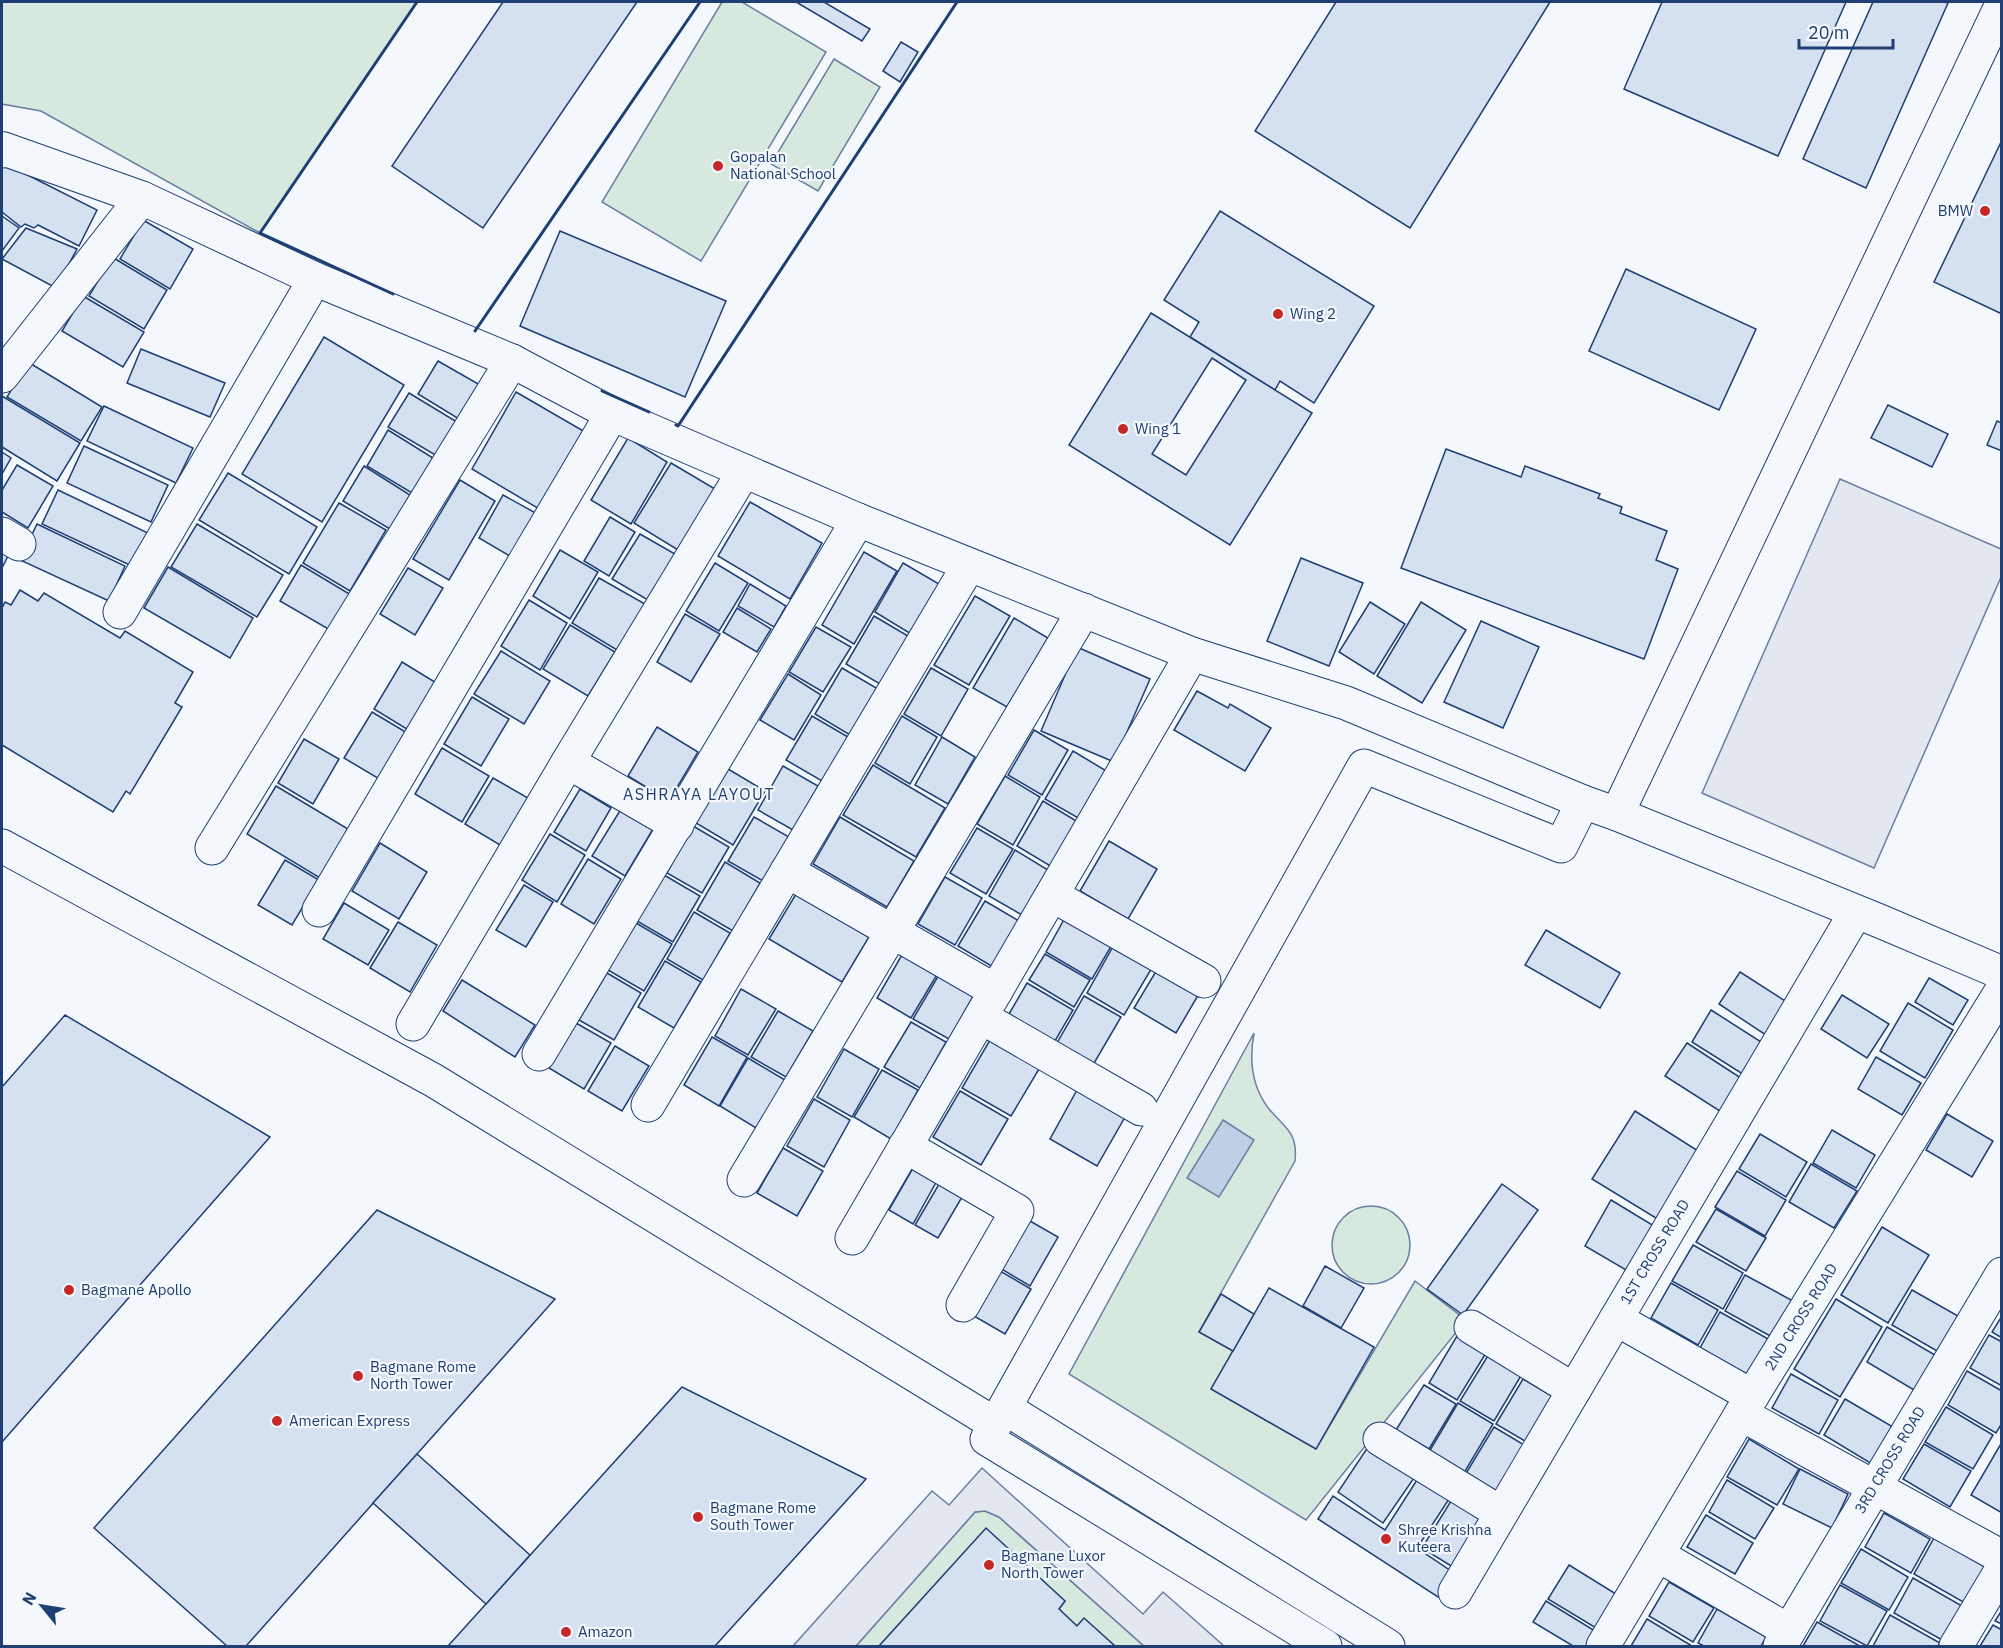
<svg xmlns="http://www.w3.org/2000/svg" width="2003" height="1648" viewBox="0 0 2003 1648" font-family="'IBM Plex Sans',sans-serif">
	<rect width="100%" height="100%" fill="#f4f7fb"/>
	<!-- green -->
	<g fill="#d7e8df" stroke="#687fa3" stroke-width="1.5">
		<polygon points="2,2 417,2 260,233 41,111 2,104"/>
		<polygon points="722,2 742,2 826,52 701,261 602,202"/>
		<polygon points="834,59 880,87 818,191 771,164"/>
		<path d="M1254 1033C1249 1060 1251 1086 1269 1109 1285 1128 1298 1132 1295 1161L1199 1332 1233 1351 1211 1389 1316 1449 1415 1281 1466 1320 1306 1520 1069 1374Z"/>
		<circle cx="1371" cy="1245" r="39"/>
		<polygon points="985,1511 999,1517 1144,1646 1115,1646 1084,1619 1077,1626 1059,1609 1065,1601 986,1529 879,1646 856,1646 975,1512"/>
	</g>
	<!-- parking -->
	<g fill="#e3e8f0" stroke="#687fa3" stroke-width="1.5">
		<polygon points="1840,479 2001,549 2001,577 1874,868 1702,793"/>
		<polygon points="982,1468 1143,1614 1163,1592 1224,1646 1144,1646 999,1517 985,1511 975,1512 856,1646 793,1646 932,1491 949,1505"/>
	</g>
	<!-- water -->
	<polygon fill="#bed0e5" stroke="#687fa3" stroke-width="1.5" points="1223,1120 1254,1140 1219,1197 1187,1178"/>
	<!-- building -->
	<g fill="#d5e0f0" stroke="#1d3f73" stroke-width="1.5" fill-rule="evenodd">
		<polygon points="503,2 637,2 483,228 392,166"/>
		<polygon points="796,2 824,2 870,29 862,41"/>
		<polygon points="1336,2 1550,2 1410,228 1255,131"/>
		<polygon points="1662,2 1846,2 1778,156 1624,89"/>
		<polygon points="1873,2 1945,2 1948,3 1866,188 1803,159"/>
		<polygon points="901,42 918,52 900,82 883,71"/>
		<polygon points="2002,140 2002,314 1934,282"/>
		<polygon points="2,162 97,210 79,246 38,225 34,228 25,224 21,227 2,212"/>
		<polygon points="1220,211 1374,306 1314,403 1280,381 1275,390 1190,337 1199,322 1164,300"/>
		<polygon points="2,216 19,228 2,251"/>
		<polygon points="143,220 193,249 170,289 120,259"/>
		<polygon points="26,228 77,249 56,288 2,259"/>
		<polygon points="560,231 726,301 685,397 520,326"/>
		<polygon points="112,257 167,290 144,329 89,296"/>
		<polygon points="1626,269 1756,329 1719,410 1589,351"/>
		<polygon points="83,296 144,332 123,367 62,331"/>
		<path d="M1151 313 1312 413 1230 545 1069 445ZM1212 358 1246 380 1186 475 1152 454Z"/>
		<polygon points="324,337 404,385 322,522 242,474"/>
		<polygon points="141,349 225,383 210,417 127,383"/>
		<polygon points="438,361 480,385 459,419 418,394"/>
		<polygon points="28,362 102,407 81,441 7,397"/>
		<polygon points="516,392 592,436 546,513 472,469"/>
		<polygon points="409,393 457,422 437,456 388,427"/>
		<polygon points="2,396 80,443 57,481 2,447"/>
		<polygon points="1888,405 1948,434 1932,467 1871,438"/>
		<polygon points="104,406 193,448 176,483 87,441"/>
		<polygon points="1997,421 2002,423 2002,451 1987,445"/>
		<polygon points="388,430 433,458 412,493 367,466"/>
		<polygon points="628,438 667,462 631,524 591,500"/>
		<polygon points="84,446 168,485 151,522 67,483"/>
		<polygon points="1446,449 1521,477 1525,466 1600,494 1598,498 1622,507 1620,513 1667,531 1656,560 1678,569 1644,659 1401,568"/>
		<polygon points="2,452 11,458 2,474"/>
		<polygon points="671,463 715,489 678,550 634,523"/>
		<polygon points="17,465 53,486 28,528 2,512 2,490"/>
		<polygon points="364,466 410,495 390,529 343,501"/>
		<polygon points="228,473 317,527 289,574 199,520"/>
		<polygon points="460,480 495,501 449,580 413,559"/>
		<polygon points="58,490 150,534 134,567 42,524"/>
		<polygon points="503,495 541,516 515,559 479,538"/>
		<polygon points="750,502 822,543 790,599 718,556"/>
		<polygon points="339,503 386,530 350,591 303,563"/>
		<polygon points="610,517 635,532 609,576 584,561"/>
		<polygon points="37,524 125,566 109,601 20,560"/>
		<polygon points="197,524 283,575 257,617 171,567"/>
		<polygon points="640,534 675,554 648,600 612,579"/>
		<polygon points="2,550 9,554 2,568"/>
		<polygon points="560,550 598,572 570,619 533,596"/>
		<polygon points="864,552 897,571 854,644 822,625"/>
		<polygon points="1301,558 1363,583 1329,666 1267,641"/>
		<polygon points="715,563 748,583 719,631 686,611"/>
		<polygon points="903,563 939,584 911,634 875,612"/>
		<polygon points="301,565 351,595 330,630 280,601"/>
		<polygon points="168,567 253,618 230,658 144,608"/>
		<polygon points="408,568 443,588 415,635 380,614"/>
		<polygon points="599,578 645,604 617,650 572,623"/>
		<polygon points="750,584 786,606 774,627 738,606"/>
		<polygon points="20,590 38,601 44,593 120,638 125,631 193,672 175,703 182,707 130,794 126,791 113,812 2,745 2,608 5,602 11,605"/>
		<polygon points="975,596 1010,616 969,685 934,665"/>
		<polygon points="529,600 567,623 540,670 501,646"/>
		<polygon points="1370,602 1405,624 1374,674 1339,652"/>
		<polygon points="1421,602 1466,630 1422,703 1377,676"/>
		<polygon points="737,608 771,629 757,652 723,632"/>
		<polygon points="685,614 720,634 691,682 657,662"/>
		<polygon points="874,616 908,636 880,684 846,664"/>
		<polygon points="1014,618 1048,638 1007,707 973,688"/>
		<polygon points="1481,621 1539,647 1503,728 1444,702"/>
		<polygon points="570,625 615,652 588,696 543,669"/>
		<polygon points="816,627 851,647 823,692 789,672"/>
		<polygon points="1077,647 1150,679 1114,762 1041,731"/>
		<polygon points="501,651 550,681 524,724 474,694"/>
		<polygon points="402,662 438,684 410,731 374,709"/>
		<polygon points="842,668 878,689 850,735 815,714"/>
		<polygon points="931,668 968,689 941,736 904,714"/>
		<polygon points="788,674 821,695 794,740 760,720"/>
		<polygon points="1197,691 1228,708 1230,704 1271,728 1245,771 1174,730"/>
		<polygon points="472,697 509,719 481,766 444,744"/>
		<polygon points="372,712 409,734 381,780 344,758"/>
		<polygon points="812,716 848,737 822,781 786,760"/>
		<polygon points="902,716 937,737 910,784 875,763"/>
		<polygon points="657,727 698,752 669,801 628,776"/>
		<polygon points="1034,730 1068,750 1042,795 1008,775"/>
		<polygon points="942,737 975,757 948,804 915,785"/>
		<polygon points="304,739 339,759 313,804 278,783"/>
		<polygon points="442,748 489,776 462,822 415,794"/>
		<polygon points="1073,751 1108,772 1080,819 1045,799"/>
		<polygon points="873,765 945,808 916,857 843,815"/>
		<polygon points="783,766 818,786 793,830 758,810"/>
		<polygon points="728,769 765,791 733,845 696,823"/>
		<polygon points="1005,776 1040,797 1013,845 977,824"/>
		<polygon points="493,778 528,798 500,845 465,824"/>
		<polygon points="276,786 348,829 320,878 247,834"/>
		<polygon points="580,789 611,808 586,851 554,832"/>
		<polygon points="1043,801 1078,822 1052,867 1017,846"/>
		<polygon points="621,809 653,829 625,876 592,856"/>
		<polygon points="754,817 789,837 763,881 728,861"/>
		<polygon points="840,817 914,861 887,907 813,864"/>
		<polygon points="693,826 729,847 702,893 667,873"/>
		<polygon points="977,828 1013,849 986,894 950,873"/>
		<polygon points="550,834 585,855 557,902 522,880"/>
		<polygon points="1109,841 1157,869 1128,919 1080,891"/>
		<polygon points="380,843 427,872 399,919 352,891"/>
		<polygon points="1015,850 1048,870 1022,915 989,896"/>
		<polygon points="588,859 621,879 594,924 561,904"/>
		<polygon points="285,860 319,880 292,925 258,905"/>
		<polygon points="725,862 760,883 733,931 697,910"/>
		<polygon points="664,875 700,896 673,942 637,921"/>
		<polygon points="945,877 982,898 955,945 918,924"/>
		<polygon points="524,885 553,902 526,947 496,930"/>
		<polygon points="796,894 869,937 842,982 769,939"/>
		<polygon points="985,901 1019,921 993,967 958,946"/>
		<polygon points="344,903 389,930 368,965 323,939"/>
		<polygon points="694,912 730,933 703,980 667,959"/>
		<polygon points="1066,916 1113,943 1092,979 1046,952"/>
		<polygon points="398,922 437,945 410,992 370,968"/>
		<polygon points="636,923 672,944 644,991 608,970"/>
		<polygon points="1546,930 1620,973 1600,1008 1525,965"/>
		<polygon points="1115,943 1153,966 1124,1015 1087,993"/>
		<polygon points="903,953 938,973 911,1018 877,998"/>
		<polygon points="1045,954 1090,980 1074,1007 1029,980"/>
		<polygon points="665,961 701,982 674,1028 638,1007"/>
		<polygon points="1158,968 1200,992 1176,1033 1134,1008"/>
		<polygon points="1740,972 1796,1008 1775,1041 1719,1004"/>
		<polygon points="607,973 641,993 614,1040 579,1020"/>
		<polygon points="940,973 975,993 949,1039 913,1019"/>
		<polygon points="1929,978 1968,1000 1953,1025 1915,1002"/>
		<polygon points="462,980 535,1025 515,1057 443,1011"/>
		<polygon points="1027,983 1073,1010 1055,1041 1009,1014"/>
		<polygon points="741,989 776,1009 748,1055 715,1036"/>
		<polygon points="1842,995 1889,1024 1867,1058 1821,1029"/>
		<polygon points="1084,996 1121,1017 1093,1065 1057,1043"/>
		<polygon points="1908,1003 1953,1030 1925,1078 1880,1051"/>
		<polygon points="1711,1010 1769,1047 1749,1078 1692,1042"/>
		<polygon points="778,1011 813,1031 786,1077 751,1057"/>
		<polygon points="65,1015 270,1137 2,1442 2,1087"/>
		<polygon points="911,1022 946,1042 920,1088 884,1067"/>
		<polygon points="576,1023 611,1043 584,1089 549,1068"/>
		<polygon points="712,1037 747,1057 719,1106 684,1085"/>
		<polygon points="990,1040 1039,1069 1011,1116 962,1088"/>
		<polygon points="1687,1043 1747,1082 1726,1115 1665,1076"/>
		<polygon points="615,1046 649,1066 622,1111 588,1091"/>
		<polygon points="844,1049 879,1069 852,1117 817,1097"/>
		<polygon points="1876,1057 1921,1083 1902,1115 1858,1089"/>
		<polygon points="748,1058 785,1080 756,1128 720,1106"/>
		<polygon points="882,1070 918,1090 891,1139 854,1117"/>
		<polygon points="1077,1090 1125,1117 1097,1166 1050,1139"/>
		<polygon points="960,1091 1008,1119 981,1165 933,1137"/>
		<polygon points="814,1099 850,1120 824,1167 787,1146"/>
		<polygon points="1635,1111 1706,1156 1664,1223 1592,1179"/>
		<polygon points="1947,1114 1993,1141 1972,1177 1926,1150"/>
		<polygon points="1832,1130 1875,1155 1856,1188 1813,1163"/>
		<polygon points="1760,1134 1807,1162 1786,1197 1739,1169"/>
		<polygon points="783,1148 823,1171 797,1216 757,1193"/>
		<polygon points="916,1163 939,1177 913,1224 889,1210"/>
		<polygon points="1811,1164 1857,1191 1834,1228 1789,1202"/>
		<polygon points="1737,1171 1786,1200 1765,1236 1715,1207"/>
		<polygon points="942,1179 965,1192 938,1238 915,1225"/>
		<polygon points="1502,1184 1538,1210 1463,1315 1427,1289"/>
		<polygon points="1611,1200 1659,1229 1633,1274 1585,1246"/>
		<polygon points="1716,1209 1766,1238 1746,1271 1696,1242"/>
		<polygon points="377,1210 555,1299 246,1646 227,1646 94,1528"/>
		<polygon points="1023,1217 1058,1237 1030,1286 995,1265"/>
		<polygon points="1882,1227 1929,1255 1888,1323 1841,1295"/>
		<polygon points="1693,1245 1743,1273 1723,1309 1672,1281"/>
		<polygon points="1325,1266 1364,1288 1341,1328 1303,1306"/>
		<polygon points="993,1267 1031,1289 1005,1334 967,1312"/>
		<polygon points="1745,1275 1793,1301 1772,1337 1725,1311"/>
		<polygon points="1671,1283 1718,1310 1698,1345 1651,1318"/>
		<polygon points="1269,1288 1374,1347 1316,1449 1211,1389"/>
		<polygon points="1912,1290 1958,1316 1937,1351 1892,1325"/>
		<polygon points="1221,1294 1254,1314 1233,1351 1199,1332"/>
		<polygon points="1836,1299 1882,1327 1840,1397 1794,1369"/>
		<polygon points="1720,1312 1770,1340 1750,1376 1700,1348"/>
		<polygon points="2002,1316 2002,1338 1992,1332"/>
		<polygon points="1887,1327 1935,1355 1914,1390 1867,1362"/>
		<polygon points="1989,1335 2002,1342 2002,1386 1970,1368"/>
		<polygon points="1457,1336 1486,1353 1457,1400 1429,1383"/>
		<polygon points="1489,1354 1522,1374 1494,1421 1460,1401"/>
		<polygon points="1967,1371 2002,1391 2002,1423 1996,1433 1948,1405"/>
		<polygon points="1791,1374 1838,1400 1819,1434 1772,1408"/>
		<polygon points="1523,1379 1557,1399 1530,1444 1496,1424"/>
		<polygon points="1424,1385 1456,1404 1429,1449 1396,1430"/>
		<polygon points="682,1387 866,1479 715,1646 448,1646"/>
		<polygon points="1845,1399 1893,1427 1872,1464 1824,1435"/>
		<polygon points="1458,1403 1493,1424 1464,1473 1429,1452"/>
		<polygon points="1946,1407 1993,1435 1973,1469 1925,1442"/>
		<polygon points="1494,1427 1529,1448 1500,1496 1465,1475"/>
		<polygon points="1749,1439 1799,1469 1777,1505 1727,1477"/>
		<polygon points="2002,1442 2002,1513 1971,1495"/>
		<polygon points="1924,1444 1971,1471 1950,1507 1903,1479"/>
		<polygon points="1368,1447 1414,1478 1383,1523 1338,1492"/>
		<polygon points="417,1454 530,1555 486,1604 373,1503"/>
		<polygon points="1800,1469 1848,1494 1832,1528 1783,1504"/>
		<polygon points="1417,1480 1449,1499 1417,1548 1454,1573 1438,1597 1318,1519 1333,1496 1385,1530"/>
		<polygon points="1727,1480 1774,1508 1755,1539 1709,1512"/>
		<polygon points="1451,1501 1485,1522 1456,1569 1422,1548"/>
		<polygon points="1884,1513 1930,1539 1911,1573 1865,1547"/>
		<polygon points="1706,1515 1753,1543 1735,1574 1687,1547"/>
		<polygon points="986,1528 1065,1601 1059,1609 1077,1626 1084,1618 1115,1646 879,1646"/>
		<polygon points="1934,1538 1985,1567 1965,1603 1914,1574"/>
		<polygon points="1861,1549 1908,1577 1889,1610 1841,1583"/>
		<polygon points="1569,1565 1616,1594 1596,1628 1548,1599"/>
		<polygon points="1913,1578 1962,1606 1942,1640 1894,1613"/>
		<polygon points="1669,1582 1714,1608 1693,1642 1649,1616"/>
		<polygon points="1840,1585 1887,1611 1867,1646 1820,1621"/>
		<polygon points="1546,1601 1595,1631 1586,1646 1573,1646 1533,1622"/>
		<polygon points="1717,1609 1766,1637 1761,1646 1704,1646 1698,1643"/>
		<polygon points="2002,1610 2002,1624 1995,1621"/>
		<polygon points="1890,1615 1940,1643 1938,1646 1873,1646"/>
		<polygon points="1647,1619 1692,1646 1631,1646"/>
		<polygon points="1817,1622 1860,1646 1803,1646"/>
		<polygon points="1993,1625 2002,1630 2002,1646 1980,1646"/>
	</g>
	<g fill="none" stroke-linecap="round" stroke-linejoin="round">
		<defs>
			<g id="minor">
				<polyline points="2,151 4,149 142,198 315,279 512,361 612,414 858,520 1192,654 1346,703 1583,802 1617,814 1882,922 2002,973"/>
				<polyline points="2,376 142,198"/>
				<polyline points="2,534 19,544"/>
				<polyline points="120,612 315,279"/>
				<polyline points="568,762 677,825"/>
				<polyline points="1617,814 2002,4"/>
				<polyline points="2,846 433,1080 995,1424"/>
				<polyline points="212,848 512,361"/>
				<polyline points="787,871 996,991"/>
				<polyline points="1052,895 1204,981"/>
				<polyline points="319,910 612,414"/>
				<polyline points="981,1017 1141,1109"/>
				<polyline points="413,1024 568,762 744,471"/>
				<polyline points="539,1054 858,520"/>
				<polyline points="648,1105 969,565"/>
				<polyline points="905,1146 1017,1211 963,1305"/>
				<polyline points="744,1180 1084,610"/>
				<polyline points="852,1238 1192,654"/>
				<polyline points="1616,1319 1752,1396"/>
				<polyline points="1471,1327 1574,1390"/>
				<polyline points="1005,1408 1388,1646"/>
				<polyline points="1741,1414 2002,1557"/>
				<polyline points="1380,1439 1501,1513"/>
				<polyline points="1658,1555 1789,1631"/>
				<polyline points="1455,1592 1856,912"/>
				<polyline points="1325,1646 987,1439 1364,766 1561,846 1583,802"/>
				<polyline points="1603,1646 1741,1414 2002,990"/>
				<polyline points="1780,1646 2002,1274"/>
				<polyline points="1956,1646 2002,1569"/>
			</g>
		</defs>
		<!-- minor casing -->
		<use href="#minor" stroke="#1d3f73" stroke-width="35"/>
		<!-- minor -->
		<use href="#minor" stroke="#f4f7fb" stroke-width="33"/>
		<!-- wall -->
		<g stroke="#1d3f73" stroke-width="3">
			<polyline points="393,294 260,233 417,2"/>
			<polyline points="475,331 700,2"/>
			<polyline points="602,391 649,412"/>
			<polyline points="676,425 678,426 957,2"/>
		</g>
	</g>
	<!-- markers -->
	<g fill="#c62828" stroke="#f4f7fb" stroke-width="2">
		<circle cx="718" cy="166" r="6"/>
		<circle cx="1985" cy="211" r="6"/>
		<circle cx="1278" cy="314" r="6"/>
		<circle cx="1123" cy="429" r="6"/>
		<circle cx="69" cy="1290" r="6"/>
		<circle cx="358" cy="1376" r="6"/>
		<circle cx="277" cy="1421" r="6"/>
		<circle cx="698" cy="1517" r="6"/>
		<circle cx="1386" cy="1539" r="6"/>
		<circle cx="989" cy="1565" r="6"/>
		<circle cx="566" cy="1632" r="6"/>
	</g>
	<g text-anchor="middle" stroke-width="4.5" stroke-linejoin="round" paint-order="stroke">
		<!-- poi labels -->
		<g font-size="15" fill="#1d3f73" stroke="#f4f7fb" text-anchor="start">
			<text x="730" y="162">Gopalan<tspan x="730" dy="17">National School</tspan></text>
			<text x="1973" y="216" text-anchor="end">BMW</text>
			<text x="1290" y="319">Wing 2</text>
			<text x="1135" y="434">Wing 1</text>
			<text x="81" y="1295">Bagmane Apollo</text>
			<text x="370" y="1372">Bagmane Rome<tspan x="370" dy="17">North Tower</tspan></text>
			<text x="289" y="1426">American Express</text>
			<text x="710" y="1513">Bagmane Rome<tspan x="710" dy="17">South Tower</tspan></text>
			<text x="1398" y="1535">Shree Krishna<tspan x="1398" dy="17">Kuteera</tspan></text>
			<text x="1001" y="1561">Bagmane Luxor<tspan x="1001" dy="17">North Tower</tspan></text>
			<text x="578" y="1637">Amazon</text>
		</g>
		<!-- street labels -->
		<g font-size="15" fill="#1d3f73" stroke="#f4f7fb">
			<text transform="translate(1655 1252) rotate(-59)" y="5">1ST CROSS ROAD</text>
			<text transform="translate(1801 1317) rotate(-58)" y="5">2ND CROSS ROAD</text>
			<text transform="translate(1890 1460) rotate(-59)" y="5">3RD CROSS ROAD</text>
		</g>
		<!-- neighbourhood labels -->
		<g font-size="16" letter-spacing="1.5" fill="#1d3f73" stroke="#f4f7fb">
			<text x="699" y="800">ASHRAYA LAYOUT</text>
		</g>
	</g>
	<!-- border -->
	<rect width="2003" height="1648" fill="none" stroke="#1d3f73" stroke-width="6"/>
	<!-- north arrow -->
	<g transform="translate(42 1606) rotate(300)" stroke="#f4f7fb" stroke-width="4.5" paint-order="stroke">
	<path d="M0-4.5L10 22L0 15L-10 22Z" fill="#1d3f73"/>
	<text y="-9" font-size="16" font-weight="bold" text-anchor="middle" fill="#1d3f73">N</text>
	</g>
	<!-- scale -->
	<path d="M1799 39v9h94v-9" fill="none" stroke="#1d3f73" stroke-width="3"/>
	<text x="1808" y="39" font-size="18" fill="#1d3f73" stroke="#f4f7fb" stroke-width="4.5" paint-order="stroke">20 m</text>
</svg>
